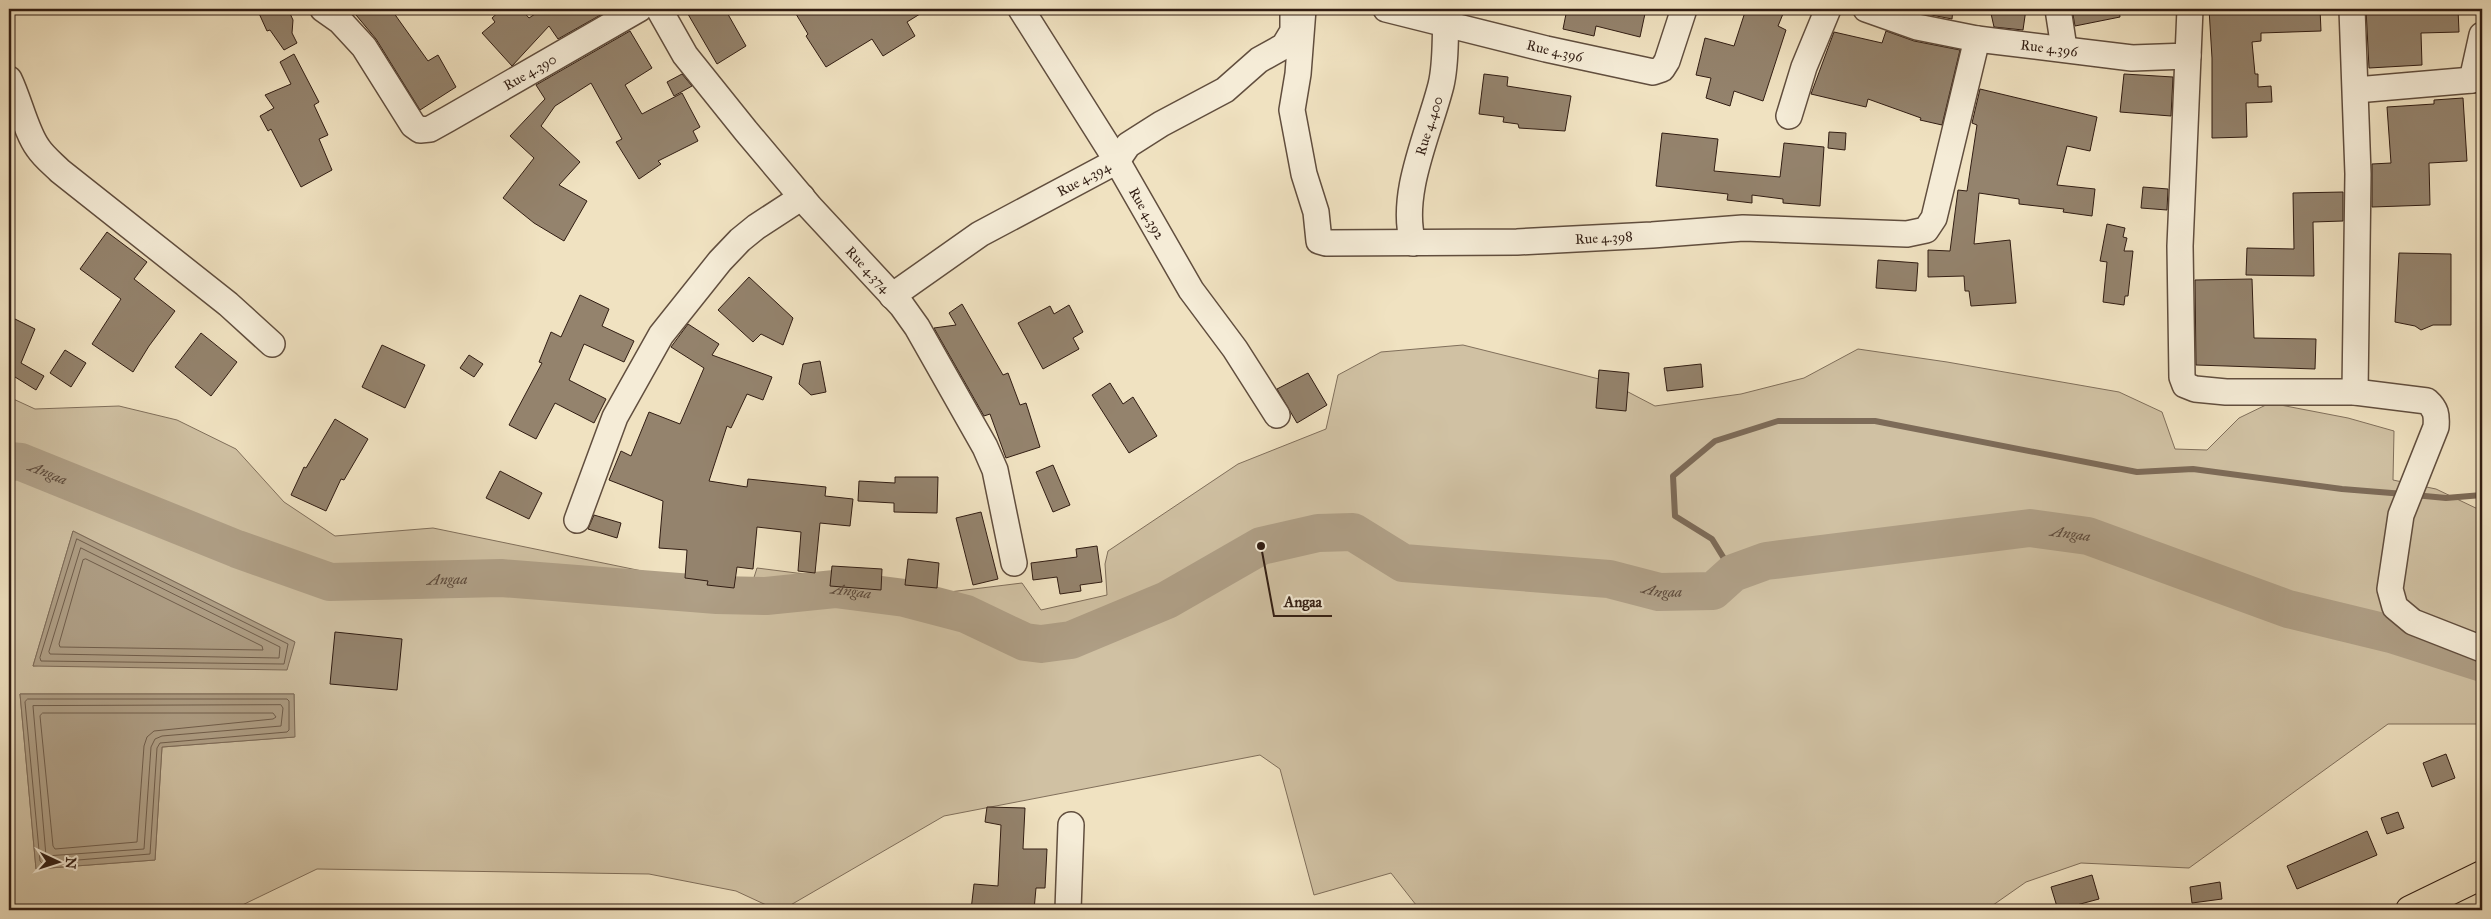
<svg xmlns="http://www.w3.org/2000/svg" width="2491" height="919" viewBox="0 0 2491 919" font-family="'IM FELL Great Primer',serif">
	<rect width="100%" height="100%" fill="#f0e2c1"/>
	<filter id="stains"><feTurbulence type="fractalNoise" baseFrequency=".004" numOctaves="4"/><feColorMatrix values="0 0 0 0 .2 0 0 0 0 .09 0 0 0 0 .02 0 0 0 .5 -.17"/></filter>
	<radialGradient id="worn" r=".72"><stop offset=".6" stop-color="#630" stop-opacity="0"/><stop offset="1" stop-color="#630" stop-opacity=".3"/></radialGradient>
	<!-- green -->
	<path fill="#d0c1a3" stroke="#806f5b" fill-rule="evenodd" d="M1463 345 1607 381 1655 406 1741 394 1804 378 1858 349 1947 362 2119 392 2162 412 2175 449 2207 450 2239 418 2270 403 2348 418 2394 431 2393 480 2436 489 2482 511V724H2388L2189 868 2081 863 2026 882 1986 910H1420L1391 873 1314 895 1280 769 1260 755 944 816 782 910H777L736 891 649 874 317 869 232 910H9V397L35 409 119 406 177 420 236 449 284 502 335 536 433 528 749 593 757 568 836 578 917 596 1022 583 1041 610 1107 595 1105 564 1108 551 1238 464 1326 429 1338 375 1381 352ZM73 531 295 642 33 666ZM294 694V737L162 747 155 860 36 869 20 694Z"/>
	<!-- water -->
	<g fill="#af9f86" stroke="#7d6b58">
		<polygon points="73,531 295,642 287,670 33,666"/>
		<polygon points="20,694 294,694 295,737 162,747 155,860 36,869"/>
	</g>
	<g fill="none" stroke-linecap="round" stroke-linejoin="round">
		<!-- shore -->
		<g stroke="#705e4c" stroke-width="1">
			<polygon points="77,539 288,644 284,664 41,661 40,658"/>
			<polygon points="81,548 280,647 279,658 50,654 49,652"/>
			<polygon points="86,559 262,646 263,650 60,647 59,644 83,560"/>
			<polygon points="28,699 287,699 289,701 289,730 287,732 160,743 157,748 150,854 42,863 40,861 25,702"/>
			<polygon points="281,705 283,708 281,726 162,736 155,739 151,747 144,849 46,856 33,706"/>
			<polygon points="43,713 273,713 276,717 273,719 154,731 147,737 144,746 137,842 55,849 53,846 40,716"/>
		</g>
		<!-- stream -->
		<g stroke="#7d6b58" stroke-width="6">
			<polyline points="2414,495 2446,498 2482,495"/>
			<polyline points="1733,573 1712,539 1675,516 1673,476 1715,441 1778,421 1875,421 2137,472 2193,469 2342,489 2404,494"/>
		</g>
		<!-- river -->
		<path stroke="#af9f86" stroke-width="38" id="s1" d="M9 461 21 462 237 549 330 582 501 578 717 595 766 596 835 589 905 598 966 614 1025 642 1041 644 1071 640 1167 600 1261 546 1318 533 1353 532 1403 563 1609 579 1659 592 1713 591 1733 573 1766 561 2030 528 2088 536 2288 609 2391 634 2482 663"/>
	</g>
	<!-- building -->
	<g fill="#94836d" stroke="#311d13">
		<polygon points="257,9 288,9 293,20 292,33 297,43 284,50 270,30 267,31"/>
		<polygon points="351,9 391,9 428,61 438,55 456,87 420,110 376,39"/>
		<polygon points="502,9 521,9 529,18 538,12 536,9 611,9 558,39 549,26 512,66 482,33 495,22 492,18"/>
		<polygon points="685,9 725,9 746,46 717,64"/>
		<polygon points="793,9 928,9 907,22 915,36 883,56 872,39 826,67 806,36 808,34"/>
		<polygon points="1567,9 1646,9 1640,37 1596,26 1594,36 1563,29"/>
		<polygon points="1746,9 1785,9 1778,26 1786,30 1763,101 1734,91 1730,106 1706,98 1711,78 1696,75 1705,38 1734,46"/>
		<polygon points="1912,9 1953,9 1952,19 1921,13"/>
		<polygon points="1990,9 2026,9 2023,30 1994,27"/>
		<polygon points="2072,9 2119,9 2120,17 2075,26"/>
		<polygon points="2209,9 2320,9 2321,31 2261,33 2261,41 2252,42 2255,74 2258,74 2258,87 2271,86 2272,102 2246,103 2247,137 2212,138 2212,58"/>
		<polygon points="2366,9 2458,9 2459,32 2421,33 2422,65 2369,68"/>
		<polygon points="630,31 652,68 625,85 642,114 682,93 700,127 693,131 698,141 658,161 661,164 639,179 616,142 622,139 591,83 555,106 541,126 580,162 559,185 587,201 564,241 534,223 503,198 534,158 510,136 545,99 536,85"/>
		<polygon points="1886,31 1914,41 1960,50 1942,125 1920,120 1921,118 1868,99 1866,107 1811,94 1834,32 1882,43"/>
		<polygon points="294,54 319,102 314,105 328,135 319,139 332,170 301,187 271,129 268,131 260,116 274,108 265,95 291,84 280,62"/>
		<polygon points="682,74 692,86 674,96 667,82"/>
		<polygon points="1484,74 1508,77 1507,86 1571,96 1565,131 1519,128 1518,124 1503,122 1504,117 1479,114"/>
		<polygon points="2124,74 2173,77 2171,116 2120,112"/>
		<polygon points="1980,89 2097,117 2090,151 2067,146 2057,185 2095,189 2092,216 2063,212 2064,209 2019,204 2019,199 1979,193 1974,244 2010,240 2016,303 1971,306 1969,291 1965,291 1964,276 1928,277 1928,250 1950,251 1958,190 1967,191 1977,125 1972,123"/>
		<polygon points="2463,98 2467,161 2429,163 2430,205 2372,207 2372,164 2391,163 2387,107 2434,104 2434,100"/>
		<polygon points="1829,132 1846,133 1845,150 1828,148"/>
		<polygon points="1662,133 1718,139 1714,171 1780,177 1784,143 1824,147 1820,206 1783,203 1783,199 1752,195 1752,203 1727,200 1728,194 1656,186"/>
		<polygon points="2143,187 2168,189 2167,210 2141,208"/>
		<polygon points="2343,192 2343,221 2313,222 2314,276 2246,275 2247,248 2294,249 2293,193"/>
		<polygon points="2107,224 2125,228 2123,237 2127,238 2124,251 2133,251 2128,296 2125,296 2124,305 2103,302 2107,262 2100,261"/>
		<polygon points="107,232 147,262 134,279 175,311 149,346 133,372 92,344 121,299 80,269"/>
		<polygon points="2399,253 2451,254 2451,325 2433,325 2421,330 2415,326 2395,322"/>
		<polygon points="1878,260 1918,263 1916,291 1876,288"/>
		<polygon points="749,277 793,318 783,345 761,334 753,342 718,310"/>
		<polygon points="2252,279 2254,338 2316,339 2315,369 2196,365 2195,280"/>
		<polygon points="580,295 609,309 602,326 634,341 624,362 584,344 569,380 606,399 594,423 555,403 536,439 509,425 542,363 539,362 551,332 561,337"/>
		<polygon points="962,304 1003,375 1008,373 1020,405 1026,403 1040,447 1006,458 990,414 984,416 934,328 956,325 949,313"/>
		<polygon points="1069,305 1083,332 1073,338 1079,349 1043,369 1018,323 1050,306 1054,314"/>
		<polygon points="9,316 35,329 21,363 44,376 36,390 15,377 9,390"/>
		<polygon points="688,324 719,344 712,355 772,377 763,400 747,394 731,428 727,426 709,481 747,487 748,479 826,487 825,496 853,499 850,526 820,523 815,573 798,571 801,532 757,527 753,569 737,567 734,588 707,585 708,581 685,578 687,550 659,548 663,501 609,480 621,451 631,456 649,412 680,424 704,368 671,347"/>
		<polygon points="201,333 237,362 211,396 175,367"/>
		<polygon points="382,345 425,365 405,408 362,387"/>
		<polygon points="65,350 86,363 71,387 50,373"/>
		<polygon points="469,355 483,364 474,377 460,368"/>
		<polygon points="820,361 826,392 811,395 799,384 803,364"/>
		<polygon points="1701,364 1703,387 1667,391 1664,368"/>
		<polygon points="1599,370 1629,373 1626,411 1596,408"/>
		<polygon points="1308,373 1327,405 1297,423 1277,389"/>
		<polygon points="1110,383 1123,404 1133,397 1157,436 1129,453 1092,395"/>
		<polygon points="335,419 368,439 344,480 341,479 326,511 291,495 304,467 306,468"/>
		<polygon points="1053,465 1070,505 1053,512 1036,472"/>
		<polygon points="500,471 542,493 529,519 486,498"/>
		<polygon points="895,477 938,477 937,513 894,512 894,503 858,501 859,481 895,483"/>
		<polygon points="981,512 998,579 973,585 956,518"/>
		<polygon points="594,515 621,523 617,538 588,529"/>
		<polygon points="1097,546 1102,582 1080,585 1081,591 1060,594 1057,577 1033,580 1031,563 1077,557 1076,549"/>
		<polygon points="908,559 939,563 937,588 905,585"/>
		<polygon points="832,566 882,569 881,590 830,586"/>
		<polygon points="335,632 402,639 397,690 330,684"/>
		<polygon points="2446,754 2455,778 2432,787 2423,763"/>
		<polygon points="987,807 1025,808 1023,849 1047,849 1045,888 1036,888 1034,910 971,910 974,884 998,886 1001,825 985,822"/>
		<polygon points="2398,812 2404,828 2387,834 2381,818"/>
		<polygon points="2367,831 2377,855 2297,889 2287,866"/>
		<polygon points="2092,875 2099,899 2058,910 2051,887"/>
		<polygon points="2220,882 2222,899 2192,903 2190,887"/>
	</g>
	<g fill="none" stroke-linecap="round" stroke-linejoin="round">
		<defs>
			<g id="minor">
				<path id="s2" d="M323 9 340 21 364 47 413 125 420 130 430 129 448 119 639 9"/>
				<path id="s3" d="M659 9 685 55 746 131 810 207 902 306 917 327 985 447 995 470 1014 563"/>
				<path id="s4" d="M1021 9 1117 161 1191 290 1235 349 1277 415"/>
				<path id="s5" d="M1303 9 1298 74 1292 110 1304 174 1316 212 1319 241 1326 243 1517 242 1652 235 1743 228 1907 234 1926 230 1934 218 1977 39"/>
				<path id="s6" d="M1386 9 1546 49 1653 72 1662 69 1667 61 1684 9"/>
				<path id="s7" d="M1866 9 1917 27 1977 39 2132 58 2188 56 2190 9"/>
				<polyline points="2058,9 2064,48"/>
				<polyline points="2352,9 2358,174 2355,392"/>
				<path d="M2188 56 2180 246 2182 377 2185 385 2195 389 2226 392H2355L2427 401C2436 409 2437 415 2436 427L2401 515 2390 589 2395 607 2413 622 2482 649"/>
				<path d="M9 79C19 99 26 132 38 148 44 157 53 164 60 171L228 304 272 344"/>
				<polyline points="2472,80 2482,35"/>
				<polyline points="2356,90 2472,80"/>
				<polyline points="1789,116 1804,67 1828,9"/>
				<path id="s8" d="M1413 243C1399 194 1429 133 1441 85 1447 60 1444 35 1447 9"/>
				<path id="s9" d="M892 296 980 234 1117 161 1128 145 1161 124 1225 90 1259 60 1284 46 1293 31V16"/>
				<polyline points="577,520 615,417 661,335 720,261 740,240 756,227 802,197"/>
				<polyline points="1068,910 1071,825"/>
			</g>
			<polyline id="primary" points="2410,910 2482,875"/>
		</defs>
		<!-- minor casing -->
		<use href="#minor" stroke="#614e3e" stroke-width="28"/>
		<!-- primary casing -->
		<use href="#primary" stroke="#311d13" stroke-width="30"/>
		<!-- minor -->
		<use href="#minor" stroke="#f5ecd7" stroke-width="25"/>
		<!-- primary -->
		<use href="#primary" stroke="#f0e2c1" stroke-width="28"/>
	</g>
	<g text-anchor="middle" stroke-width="4.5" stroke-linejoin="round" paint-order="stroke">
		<!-- street labels -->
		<g font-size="14" fill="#311d13" stroke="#f5ecd7">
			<text dy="5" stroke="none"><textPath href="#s7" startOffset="188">Rue 4.396</textPath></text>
			<text dy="5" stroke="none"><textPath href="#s6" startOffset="174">Rue 4.396</textPath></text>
			<text dy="5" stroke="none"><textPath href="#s2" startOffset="282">Rue 4.390</textPath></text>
			<text dy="5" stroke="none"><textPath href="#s8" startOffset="120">Rue 4.400</textPath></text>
			<text dy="5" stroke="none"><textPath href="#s9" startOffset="225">Rue 4.394</textPath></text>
			<text dy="5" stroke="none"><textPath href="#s4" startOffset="240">Rue 4.392</textPath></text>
			<text dy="5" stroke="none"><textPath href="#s5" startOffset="521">Rue 4.398</textPath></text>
			<text dy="5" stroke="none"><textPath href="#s3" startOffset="335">Rue 4.374</textPath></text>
		</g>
		<!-- water labels -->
		<g font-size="15" font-style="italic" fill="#5d4a3b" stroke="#f5ecd7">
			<text dy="5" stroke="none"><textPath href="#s1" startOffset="41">Angaa</textPath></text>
			<text dy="5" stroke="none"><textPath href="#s1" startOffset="2141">Angaa</textPath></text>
			<text dy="5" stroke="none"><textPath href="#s1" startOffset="461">Angaa</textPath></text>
			<text dy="5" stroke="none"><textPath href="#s1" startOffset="1721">Angaa</textPath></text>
			<text dy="5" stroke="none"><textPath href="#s1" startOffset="866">Angaa</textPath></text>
		</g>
	</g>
	<!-- callouts -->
	<path fill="none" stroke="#311d13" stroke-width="2" d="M1261 546L1274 616H1332"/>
	<circle fill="#311d13" stroke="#f5ecd7" stroke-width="2" cx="1261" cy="546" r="5"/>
	<g font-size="15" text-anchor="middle" font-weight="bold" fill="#311d13" stroke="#f5ecd7" stroke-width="4.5" stroke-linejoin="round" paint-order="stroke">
		<text x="1303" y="607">Angaa</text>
	</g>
	<!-- margin -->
	<rect width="2491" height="919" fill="none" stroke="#f0e2c1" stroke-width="30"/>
	<rect x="10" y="10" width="2471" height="899" fill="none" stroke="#311d13" stroke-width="2.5"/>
	<rect x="15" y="15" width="2461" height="889" fill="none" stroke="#311d13"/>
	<!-- north arrow -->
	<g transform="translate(58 862) rotate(94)" stroke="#f5ecd7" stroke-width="4" paint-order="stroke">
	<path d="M0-4L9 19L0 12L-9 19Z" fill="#311d13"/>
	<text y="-8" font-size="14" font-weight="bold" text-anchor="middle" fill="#311d13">N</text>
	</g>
	<rect width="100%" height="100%" filter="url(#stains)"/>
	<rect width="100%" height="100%" fill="url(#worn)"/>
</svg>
